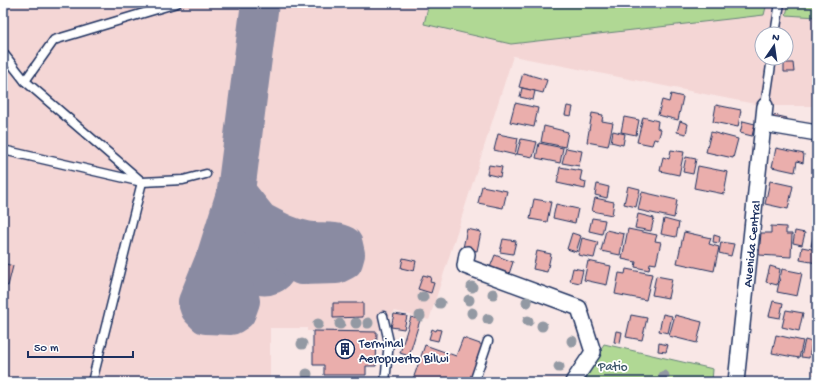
<svg xmlns="http://www.w3.org/2000/svg" width="820" height="385" viewBox="0 0 820 385" font-family="'Gochi Hand',sans-serif">
	<rect width="100%" height="100%" fill="#f9e7e6"/>
	<filter id="ink" filterUnits="userSpaceOnUse"><feTurbulence type="fractalNoise" baseFrequency=".025" numOctaves="2"/><feDisplacementMap in="SourceGraphic" scale="8" xChannelSelector="R" yChannelSelector="G"/><feConvolveMatrix kernelMatrix="1 2 1 2 8 2 1 2 1" color-interpolation-filters="sRGB"/></filter>
	<g filter="url(#ink)">
		<!-- built -->
		<path fill="#f4d6d5" fill-rule="evenodd" d="M3 3H817V106H765L513 56 429 320 395 311 377 332 376 366H366V375H324V365H313V331H307V328H270V382H3ZM762 34H786V58H762Z"/>
		<!-- green -->
		<g fill="#b0d894" stroke="#668479">
			<polygon points="429,3 767,3 764,15 511,44 424,24"/>
			<polygon points="789,3 817,3 817,17 786,15"/>
			<polygon points="604,344 713,369 712,382 580,382"/>
		</g>
		<g fill="none" stroke-linecap="round" stroke-linejoin="round">
			<!-- taxiway -->
			<g stroke="#8a8ba2" stroke-width="38">
				<path d="M249 239 262 252 278 260C281 276 266 279 254 274L241 225 236 191 260 3"/>
				<path d="M216 255 241 301 237 312 231 316 206 315 199 308 197 302 216 255 236 191 260 221 302 266 336 265 344 261 346 254 344 245C333 239 319 243 306 240 289 237 275 229 260 221"/>
			</g>
		</g>
		<!-- building -->
		<g fill="#eaaeac" stroke="#1b2f5e">
			<polygon points="784,63 793,63 794,72 784,72"/>
			<polygon points="523,73 547,80 543,93 519,87"/>
			<polygon points="522,88 535,91 533,100 520,97"/>
			<polygon points="671,94 683,97 678,120 658,115 662,100 669,102"/>
			<polygon points="515,103 538,108 534,127 510,122"/>
			<polygon points="716,105 741,110 738,127 713,122"/>
			<polygon points="567,106 573,107 571,116 565,115"/>
			<polygon points="592,113 603,115 602,121 613,123 608,146 587,142"/>
			<polygon points="774,115 787,118 785,126 772,124"/>
			<polygon points="624,117 639,120 636,135 621,132"/>
			<polygon points="643,117 658,121 657,128 661,130 658,140 654,139 652,145 637,142"/>
			<polygon points="680,121 688,124 686,134 677,132"/>
			<polygon points="743,121 755,124 752,136 740,133"/>
			<polygon points="544,126 568,132 565,147 541,142"/>
			<polygon points="613,131 625,134 623,145 611,142"/>
			<polygon points="711,132 738,139 733,158 706,152"/>
			<polygon points="498,134 518,138 515,155 494,150"/>
			<polygon points="521,139 537,142 533,157 517,154"/>
			<polygon points="539,143 563,148 560,163 536,158"/>
			<polygon points="566,148 582,151 579,166 562,163"/>
			<polygon points="776,148 804,154 803,163 797,161 795,172 772,167"/>
			<polygon points="671,150 684,152 679,175 660,171 663,157 669,159"/>
			<polygon points="686,157 696,159 693,174 683,172"/>
			<polygon points="489,165 502,167 500,177 487,174"/>
			<polygon points="698,166 728,172 724,194 694,188"/>
			<polygon points="560,167 582,171 580,180 586,182 585,189 557,183"/>
			<polygon points="770,181 793,186 788,209 765,204"/>
			<polygon points="597,184 609,187 607,198 595,195"/>
			<polygon points="482,186 507,191 503,208 478,203"/>
			<polygon points="628,186 640,189 636,207 624,204"/>
			<polygon points="642,192 677,200 674,218 638,210"/>
			<polygon points="595,198 614,202 612,215 592,211"/>
			<polygon points="534,199 551,202 547,222 530,219"/>
			<polygon points="556,204 578,209 575,223 553,218"/>
			<polygon points="638,214 654,218 651,231 635,228"/>
			<polygon points="592,218 605,220 602,234 589,231"/>
			<polygon points="664,219 679,223 676,237 661,234"/>
			<polygon points="817,222 817,247 811,246"/>
			<polygon points="771,226 786,227 786,234 792,234 791,257 759,255 761,233 771,233"/>
			<polygon points="467,229 481,232 477,251 463,248"/>
			<polygon points="628,229 657,235 655,241 661,242 656,264 650,263 649,270 635,267 636,262 622,259"/>
			<polygon points="606,230 624,234 620,255 601,251"/>
			<polygon points="795,231 805,233 802,245 793,243"/>
			<polygon points="684,232 711,238 709,244 719,247 714,271 677,263"/>
			<polygon points="572,233 581,236 576,252 567,249"/>
			<polygon points="714,235 720,237 719,243 713,242"/>
			<polygon points="582,238 598,242 594,258 578,255"/>
			<polygon points="503,239 516,241 513,254 500,252"/>
			<polygon points="721,242 734,244 731,256 719,253"/>
			<polygon points="802,247 817,250 817,263 800,260"/>
			<polygon points="537,251 551,254 547,272 533,269"/>
			<polygon points="495,255 513,262 508,277 489,270"/>
			<polygon points="403,258 416,261 414,271 401,268"/>
			<polygon points="588,261 611,266 607,285 584,280"/>
			<polygon points="3,263 13,266 8,286 3,284"/>
			<polygon points="770,266 780,269 777,285 766,282"/>
			<polygon points="573,268 583,270 580,283 570,281"/>
			<polygon points="626,269 652,274 646,300 615,294 619,273 625,274"/>
			<polygon points="782,269 802,273 797,296 777,292"/>
			<polygon points="423,275 431,277 430,282 434,283 431,293 418,289"/>
			<polygon points="656,276 672,279 668,298 652,295"/>
			<polygon points="773,301 783,303 780,318 769,316"/>
			<polygon points="333,303 363,303 363,317 333,318"/>
			<polygon points="786,310 803,313 799,331 782,327"/>
			<polygon points="394,314 407,316 404,329 391,327"/>
			<polygon points="663,314 672,316 668,333 659,331"/>
			<polygon points="631,315 647,318 642,340 626,337"/>
			<polygon points="675,315 702,322 697,343 669,336"/>
			<polygon points="411,317 420,320 409,356 400,353"/>
			<polygon points="432,329 436,331 437,329 441,330 438,341 429,339"/>
			<polygon points="313,331 377,332 376,366 366,366 366,375 324,375 324,365 313,365"/>
			<polygon points="616,331 622,332 620,343 614,342"/>
			<polygon points="776,335 803,341 799,358 772,353"/>
			<polygon points="463,338 483,345 470,382 412,382 425,345 456,356"/>
			<polygon points="805,340 812,342 809,358 801,357"/>
			<polygon points="659,343 668,345 666,352 658,351"/>
			<polygon points="806,377 817,379 817,382 805,382"/>
		</g>
		<g fill="none" stroke-linecap="round" stroke-linejoin="round">
			<defs>
				<g id="lane">
					<polyline points="775,34 780,3"/>
					<polyline points="3,53 25,81 142,182 92,382"/>
					<polyline points="25,81 54,40 177,3"/>
					<polyline points="765,106 772,58"/>
					<polyline points="3,150 142,182 183,180 206,174"/>
					<polyline points="383,316 389,342 385,382"/>
					<polyline points="474,382 488,341"/>
				</g>
				<g id="street">
					<polyline points="764,124 817,133"/>
					<polyline points="467,254 465,266 579,308 593,352 573,382"/>
					<path id="s1" d="M736 382 765 106"/>
				</g>
			</defs>
			<!-- lane casing -->
			<use href="#lane" stroke="#1b2f5e" stroke-width="11"/>
			<!-- street casing -->
			<use href="#street" stroke="#1b2f5e" stroke-width="18"/>
			<!-- lane -->
			<use href="#lane" stroke="#fff" stroke-width="8"/>
			<!-- street -->
			<use href="#street" stroke="#fff" stroke-width="15"/>
		</g>
		<!-- trees -->
		<g fill="#9399a3">
			<circle cx="472" cy="287" r="5.5"/>
			<circle cx="493" cy="294" r="5.5"/>
			<circle cx="423" cy="297" r="5.5"/>
			<circle cx="469" cy="300" r="5.5"/>
			<circle cx="527" cy="302" r="5.5"/>
			<circle cx="440" cy="303" r="5.5"/>
			<circle cx="472" cy="313" r="5.5"/>
			<circle cx="420" cy="316" r="5.5"/>
			<circle cx="488" cy="319" r="5.5"/>
			<circle cx="528" cy="321" r="5.5"/>
			<circle cx="356" cy="323" r="5.5"/>
			<circle cx="368" cy="323" r="5.5"/>
			<circle cx="318" cy="324" r="5.5"/>
			<circle cx="340" cy="324" r="5.5"/>
			<circle cx="542" cy="326" r="5.5"/>
			<circle cx="572" cy="341" r="5.5"/>
			<circle cx="302" cy="344" r="5.5"/>
			<circle cx="559" cy="367" r="5.5"/>
			<circle cx="307" cy="374" r="5.5"/>
			<circle cx="664" cy="376" r="5.5"/>
		</g>
	</g>
	<!-- icons -->
	<defs>
		<symbol id="building-ring" viewBox="-11 -11 22 22"><circle r="9.5" fill="#fff" stroke="#1b2f5e" stroke-width="1.5"/><path d="M-4-6H4V6H1V3H-1V6H-4ZM-2.5-4.3h1.7v1.8h-1.7ZM.8-4.3h1.7v1.8H.8ZM-2.5-1h1.7V.8h-1.7ZM.8-1h1.7V.8H.8Z" fill="#1b2f5e"/></symbol>
	</defs>
	<g fill-rule="evenodd">
		<use href="#building-ring" x="334" y="338" width="22" height="22"/>
	</g>
	<g text-anchor="middle" stroke-width="3.5" stroke-linejoin="round" paint-order="stroke">
		<!-- street labels -->
		<g font-size="13" fill="#1b2f5e" stroke="#fff">
			<text dy="5" stroke="none"><textPath href="#s1" startOffset="139">Avenida Central</textPath></text>
		</g>
		<!-- poi labels -->
		<g font-size="13" fill="#1b2f5e" stroke="#fff" text-anchor="start">
			<text x="359" y="347">Terminal<tspan x="359" dy="15">Aeropuerto Bilwi</tspan></text>
		</g>
		<!-- park labels -->
		<g font-size="13" fill="#40596c" stroke="#fff">
			<text x="613" y="370">Patio</text>
		</g>
	</g>
	<!-- margin -->
	<rect width="820" height="385" fill="none" stroke="#fff" stroke-width="16"/>
	<rect x="8" y="8" width="804" height="369" fill="none" stroke="#1b2f5e" stroke-width="1.5" filter="url(#ink)"/>
	<!-- north arrow -->
	<g transform="translate(774 46) rotate(13)"><circle r="19" fill="#ffffff" stroke="#a4acbf"/>
	<path d="M0-3L7 15L0 10L-7 15Z" fill="#1b2f5e"/>
	<text y="-6" font-size="11" font-weight="bold" text-anchor="middle" fill="#1b2f5e">N</text>
	</g>
	<!-- scale -->
	<path d="M28 351v6h105v-6" fill="none" stroke="#1b2f5e" stroke-width="2"/>
	<text x="34" y="351" font-size="12" fill="#1b2f5e" stroke="#ffffff" stroke-width="3" paint-order="stroke">50 m</text>
</svg>
